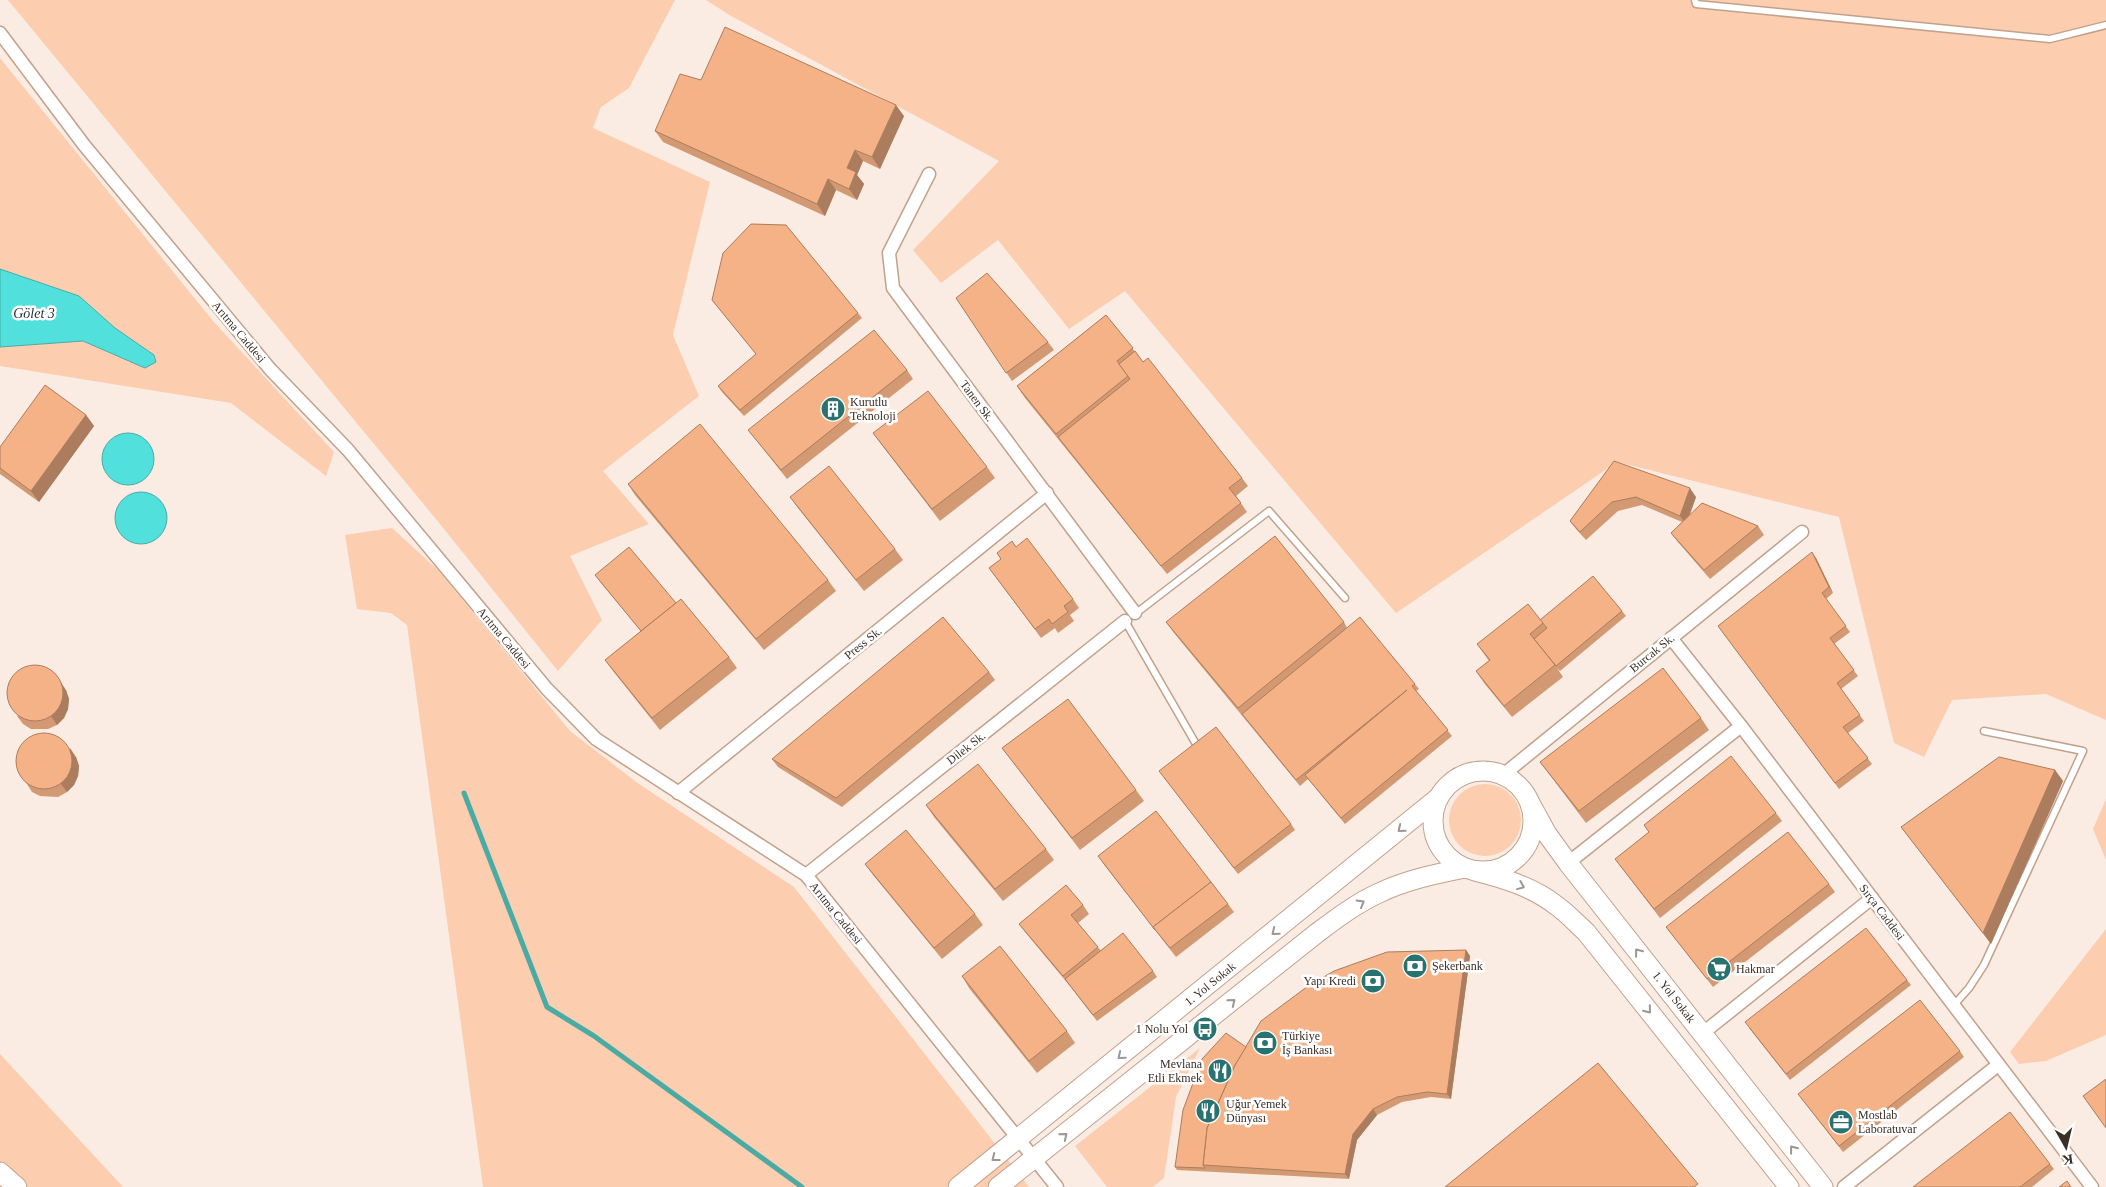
<svg xmlns="http://www.w3.org/2000/svg" width="2106" height="1187" viewBox="0 0 2106 1187" font-family="'Times New Roman',serif">
	<rect width="100%" height="100%" fill="#faece3"/>
	<!-- green -->
	<g fill="#fccdae">
		<polygon points="8,0 675,0 629,88 601,107 593,128 710,182 673,335 699,396 603,471 649,524 570,556 602,620 558,671 440,524"/>
		<polygon points="706,0 2106,0 2106,720 2046,694 1952,700 1924,757 1894,743 1839,517 1617,462 1396,613 1125,291 1069,329 998,240 941,283 913,250 999,161 731,16"/>
		<polygon points="0,58 213,321 334,452 326,476 231,403 0,366 0,347 83,341 145,368 154,355 115,328 79,296 0,269"/>
		<polygon points="392,528 439,571 570,731 639,784 794,887 1029,1187 483,1187 407,625 391,613 357,609 345,535"/>
		<circle cx="1485" cy="820" r="36"/>
		<polygon points="2106,799 2106,860 2093,829"/>
		<polygon points="2106,929 2106,1035 2046,1061 2019,1064 2010,1052"/>
		<polygon points="1200,1048 1176,1097 1164,1178 1153,1187 1107,1187 1075,1146"/>
		<polygon points="0,1054 123,1187 0,1187"/>
	</g>
	<!-- water -->
	<g fill="#51e0dc" stroke="#4aaba5">
		<polygon points="0,269 79,296 115,328 154,355 156,362 145,368 83,341 0,347"/>
		<circle cx="128" cy="459" r="26"/>
		<circle cx="141" cy="518" r="26"/>
	</g>
	<g fill="none" stroke-linecap="round" stroke-linejoin="round">
		<!-- stream -->
		<polyline stroke="#4aaba5" stroke-width="5" points="464,793 547,1007 594,1036 802,1187"/>
		<defs>
			<g id="service">
				<polyline points="1695,0 1696,4 2050,39 2106,25"/>
				<polyline points="1135,614 1269,511 1345,598"/>
				<polyline points="1127,620 1125,621 1196,744"/>
				<polyline points="1954,1005 1969,988 1984,965 2083,751 1984,731"/>
			</g>
			<g id="minor">
				<polyline points="0,33 84,145 270,369 348,450 547,689 596,739 806,875 1057,1187"/>
				<polyline points="929,174 889,253 893,288 1135,613"/>
				<polyline points="1671,638 1741,726 2092,1187"/>
				<polyline points="1503,775 1802,532"/>
				<polyline points="678,793 1047,493"/>
				<polyline points="1568,863 1741,726"/>
				<polyline points="806,875 1125,621"/>
				<polyline points="1703,1033 1872,898"/>
				<polyline points="1844,1187 1998,1065"/>
			</g>
			<g id="secondary">
				<circle cx="1483" cy="821" r="50"/>
				<polyline points="1530,803 1547,834 1568,863 1823,1187"/>
				<path d="M1475 871C1503 878 1533 887 1557 906 1567 913 1576 923 1586 932L1789 1187"/>
				<polyline points="0,1172 17,1187"/>
				<polyline points="958,1187 1438,798"/>
				<path d="M998 1187 1317 933C1337 918 1357 903 1379 893 1406 880 1435 874 1465 868"/>
			</g>
		</defs>
		<!-- service casing -->
		<use href="#service" stroke="#c2a18b" stroke-width="9"/>
		<!-- minor casing -->
		<use href="#minor" stroke="#c2a18b" stroke-width="15"/>
		<!-- secondary casing -->
		<use href="#secondary" stroke="#c2a18b" stroke-width="21"/>
		<!-- service -->
		<use href="#service" stroke="#fff" stroke-width="6"/>
		<!-- minor -->
		<use href="#minor" stroke="#fff" stroke-width="12"/>
		<!-- secondary -->
		<use href="#secondary" stroke="#fff" stroke-width="19"/>
	</g>
	<!-- wall -->
	<g fill="#d29973">
		<polygon points="701,80 904,116 880,169 863,161 857,175 864,184 857,200 836,190 825,216 663,142 655,131"/>
		<polygon points="956,298 1048,342 1054,350 1012,381"/>
		<polygon points="712,300 858,313 862,318 744,416 722,392 718,386 756,354"/>
		<polygon points="1106,315 1143,362 1242,478 1248,486 1236,496 1247,512 1167,574 1025,398 1017,386"/>
		<polygon points="907,370 913,379 787,479 748,430"/>
		<polygon points="86,415 94,426 39,502 0,474 0,447"/>
		<polygon points="873,433 987,467 995,478 940,521 881,444"/>
		<polygon points="1614,461 1696,497 1690,515 1758,526 1764,535 1710,579 1677,541 1671,533 1682,522 1642,505 1618,511 1586,540 1576,529 1570,521"/>
		<polygon points="628,484 828,580 836,591 764,650 635,495"/>
		<polygon points="790,497 895,549 903,560 864,591 798,508"/>
		<polygon points="1016,547 1073,599 1079,608 1070,615 1074,621 1058,633 1055,628 1041,638 989,568 1001,559 997,553"/>
		<polygon points="1816,558 1833,593 1826,599 1850,632 1834,644 1858,676 1841,689 1864,721 1848,733 1872,764 1839,789 1718,626"/>
		<polygon points="595,575 676,603 729,657 737,668 660,730 613,671 605,660 641,631 601,583"/>
		<polygon points="1622,611 1626,616 1560,671 1557,668 1563,677 1512,717 1484,683 1476,671 1489,661 1477,644 1540,620"/>
		<polygon points="1166,622 1344,622 1347,628 1415,684 1419,689 1416,691 1452,736 1345,824 1308,779 1300,786 1174,633"/>
		<polygon points="989,672 995,680 842,807 778,767 772,759"/>
		<polygon points="66,690 69,699 68,709 64,718 57,725 48,729 31,729 23,724 17,716"/>
		<polygon points="1701,718 1709,730 1586,823 1540,762"/>
		<polygon points="1002,748 1136,790 1144,801 1080,850"/>
		<polygon points="76,757 79,766 78,776 74,785 67,792 58,797 40,796 32,792 17,768"/>
		<polygon points="2055,770 2063,781 1991,944 1901,827"/>
		<polygon points="1163,776 1291,824 1295,830 1238,874"/>
		<polygon points="926,805 1046,849 1054,860 1003,901 934,817"/>
		<polygon points="1776,813 1782,821 1660,918 1615,859 1649,832 1644,825"/>
		<polygon points="1102,862 1228,904 1234,912 1176,957"/>
		<polygon points="865,864 975,914 983,925 942,959 873,875"/>
		<polygon points="1829,884 1835,892 1713,987 1666,927"/>
		<polygon points="1083,905 1089,914 1078,923 1101,951 1153,971 1157,977 1097,1021 1069,985 1025,932 1019,924"/>
		<polygon points="1466,950 1470,956 1451,1099 1431,1097 1402,1102 1377,1115 1357,1140 1349,1179 1177,1170 1175,1167 1246,1047"/>
		<polygon points="962,976 1067,1031 1075,1043 1037,1073 969,988"/>
		<polygon points="1907,980 1911,985 1790,1080 1749,1028"/>
		<polygon points="1960,1051 1964,1057 1843,1152 1798,1094"/>
		<polygon points="2050,1164 2054,1169 2032,1187 1913,1187"/>
	</g>
	<!-- shaded-wall -->
	<g fill="#ab7d5e">
		<polygon points="896,105 904,116 880,169 872,157"/>
		<polygon points="855,150 863,161 857,175 864,184 857,200 849,189 847,168"/>
		<polygon points="828,179 836,190 825,216 817,204"/>
		<polygon points="86,415 94,426 39,502 31,491"/>
		<polygon points="1690,488 1696,497 1686,524 1680,516"/>
		<polygon points="1812,552 1816,558 1833,593 1829,587"/>
		<polygon points="60,681 66,690 69,699 68,709 64,718 57,725 51,716"/>
		<polygon points="70,748 76,757 79,766 78,776 74,785 67,792 61,784"/>
		<polygon points="2055,770 2063,781 1991,944 1983,933"/>
		<polygon points="1466,950 1470,956 1451,1099 1447,1094"/>
		<polygon points="1373,1109 1377,1115 1357,1140 1349,1179 1345,1174 1353,1134"/>
	</g>
	<!-- building -->
	<g fill="#f4b286" stroke="#ab7d5e">
		<polygon points="725,27 896,105 872,157 855,150 847,168 856,172 849,189 828,179 817,204 655,131 680,74 701,80"/>
		<polygon points="751,224 786,225 858,313 740,410 718,386 756,354 712,300 723,253"/>
		<polygon points="987,273 1048,342 1006,373 956,298"/>
		<polygon points="1106,315 1133,348 1117,361 1128,376 1056,434 1017,386"/>
		<polygon points="874,330 907,370 781,470 748,430"/>
		<polygon points="1135,351 1143,362 1148,358 1242,478 1229,488 1241,503 1161,566 1058,437 1130,379 1119,364"/>
		<polygon points="45,385 86,415 31,491 0,468 0,447"/>
		<polygon points="928,391 987,467 932,509 873,433"/>
		<polygon points="700,424 828,580 756,639 628,484"/>
		<polygon points="1614,461 1690,488 1680,516 1636,497 1612,502 1580,532 1570,521"/>
		<polygon points="829,466 895,549 856,580 790,497"/>
		<polygon points="1702,503 1758,526 1704,570 1671,533"/>
		<polygon points="1275,536 1344,622 1238,708 1166,622"/>
		<polygon points="1027,538 1073,599 1064,606 1068,612 1052,624 1049,619 1035,629 989,568 1001,559 997,553 1012,541 1016,547"/>
		<polygon points="629,547 676,603 641,631 595,575"/>
		<polygon points="1812,552 1829,587 1822,593 1846,626 1830,638 1854,670 1837,683 1860,715 1843,727 1868,758 1835,783 1718,626"/>
		<polygon points="1593,576 1622,611 1556,666 1534,639 1547,628 1540,620"/>
		<polygon points="681,599 729,657 652,718 605,660"/>
		<polygon points="1528,604 1543,623 1530,634 1555,665 1504,706 1476,671 1490,660 1477,644"/>
		<polygon points="943,617 989,672 836,798 772,759"/>
		<polygon points="1360,617 1415,684 1412,686 1448,730 1341,818 1305,775 1407,690 1296,780 1242,714"/>
		<circle cx="35" cy="693" r="28"/>
		<polygon points="1663,668 1701,718 1579,811 1540,762"/>
		<polygon points="1068,699 1136,790 1072,838 1002,748"/>
		<polygon points="1216,727 1291,824 1234,868 1159,771"/>
		<circle cx="44" cy="761" r="28"/>
		<polygon points="1731,756 1776,813 1654,909 1615,859 1649,832 1644,825"/>
		<polygon points="1999,757 2055,770 1983,933 1901,827"/>
		<polygon points="978,764 1046,849 995,889 926,805"/>
		<polygon points="1156,811 1211,882 1153,927 1155,930 1098,856"/>
		<polygon points="906,830 975,914 934,948 865,864"/>
		<polygon points="1788,832 1829,884 1707,979 1666,927"/>
		<polygon points="1211,882 1228,904 1170,948 1153,927"/>
		<polygon points="1066,885 1083,905 1071,915 1098,947 1063,976 1019,924"/>
		<polygon points="1866,928 1907,980 1786,1074 1745,1022"/>
		<polygon points="1123,933 1153,971 1093,1015 1065,979"/>
		<polygon points="1000,946 1067,1031 1029,1061 962,976"/>
		<polygon points="1466,950 1447,1094 1427,1092 1397,1097 1373,1109 1353,1134 1345,1174 1203,1165 1207,1128 1235,1065 1261,1021 1308,986 1334,971 1387,952"/>
		<polygon points="1920,1000 1960,1051 1839,1146 1798,1094"/>
		<polygon points="1226,1033 1246,1047 1235,1065 1207,1128 1203,1165 1205,1168 1175,1167 1183,1110 1202,1059"/>
		<polygon points="1598,1063 1698,1184 1694,1187 1445,1187"/>
		<polygon points="2106,1079 2106,1128 2083,1096"/>
		<polygon points="2010,1112 2050,1164 2020,1187 1913,1187"/>
		<polygon points="2067,1181 2071,1187 2059,1187"/>
	</g>
	<!-- one-way arrows -->
	<defs><path id="oneway-chevron" d="M-2-3.5L2.5 0L-2 3.5" fill="none" stroke-width="1.6" stroke-linecap="round" stroke-linejoin="round" transform="scale(1.25)"/></defs>
	<g stroke="#9d9692">
		<use href="#oneway-chevron" transform="translate(1401 829) rotate(141)"/>
		<use href="#oneway-chevron" transform="translate(1521 886) rotate(22)"/>
		<use href="#oneway-chevron" transform="translate(1361 903) rotate(-30)"/>
		<use href="#oneway-chevron" transform="translate(1275 932) rotate(141)"/>
		<use href="#oneway-chevron" transform="translate(1638 952) rotate(-128)"/>
		<use href="#oneway-chevron" transform="translate(1232 1002) rotate(-39)"/>
		<use href="#oneway-chevron" transform="translate(1648 1010) rotate(51)"/>
		<use href="#oneway-chevron" transform="translate(1121 1056) rotate(141)"/>
		<use href="#oneway-chevron" transform="translate(1064 1136) rotate(-39)"/>
		<use href="#oneway-chevron" transform="translate(1793 1149) rotate(-128)"/>
		<use href="#oneway-chevron" transform="translate(995 1158) rotate(142)"/>
	</g>
	<!-- icons -->
	<defs>
		<symbol id="building-disc" viewBox="-11 -11 22 22"><circle r="9.5" fill="#287270" stroke="#fff"/><path d="M-4-6H4V6H1V3H-1V6H-4ZM-2.5-4.3h1.7v1.8h-1.7ZM.8-4.3h1.7v1.8H.8ZM-2.5-1h1.7V.8h-1.7ZM.8-1h1.7V.8H.8Z" fill="#fff"/></symbol>
		<symbol id="bank-disc" viewBox="-11 -11 22 22"><circle r="9.5" fill="#287270" stroke="#fff"/><path d="M-6-4H6V4H-6ZM0-2.3a2.3 2.3 0 1 0 0 4.6a2.3 2.3 0 1 0 0-4.6Z" fill="#fff"/></symbol>
		<symbol id="supermarket-disc" viewBox="-11 -11 22 22"><circle r="9.5" fill="#287270" stroke="#fff"/><path d="M-6-5.5h2.5l.6 2H6L4.5 2H-2.5L-4.4-4H-6ZM-1.5 3.2a1.3 1.3 0 1 0 .1 0ZM3 3.2a1.3 1.3 0 1 0 .1 0Z" fill="#fff"/></symbol>
		<symbol id="bus-disc" viewBox="-11 -11 22 22"><circle r="9.5" fill="#287270" stroke="#fff"/><path d="M-5-6H5V4H4V6H2V4H-2V6H-4V4H-5ZM-3.5-4V0h7V-4ZM-3.5 1.2v1.5H-2V1.2ZM2 1.2v1.5H3.5V1.2Z" fill="#fff"/></symbol>
		<symbol id="restaurant-disc" viewBox="-11 -11 22 22"><circle r="9.5" fill="#287270" stroke="#fff"/><path d="M-5-6h1v4h1v-4h1v4h1v-4h1v5L-1.5 .5V6h-2V.5L-5-1ZM5-6V6H3V1.5H1.5Q1.5-4 5-6Z" fill="#fff"/></symbol>
		<symbol id="office-disc" viewBox="-11 -11 22 22"><circle r="9.5" fill="#287270" stroke="#fff"/><path d="M-6-3h4V-5.5h4V-3h4V5H-6ZM-1-4.5V-3h2v-1.5ZM-6 0V1H6V0Z" fill="#fff"/></symbol>
	</defs>
	<g fill-rule="evenodd">
		<use href="#building-disc" x="819" y="395" width="28" height="28"/>
		<use href="#bank-disc" x="1401" y="952" width="28" height="28"/>
		<use href="#supermarket-disc" x="1705" y="955" width="28" height="28"/>
		<use href="#bank-disc" x="1359" y="967" width="28" height="28"/>
		<use href="#bus-disc" x="1191" y="1015" width="28" height="28"/>
		<use href="#bank-disc" x="1251" y="1029" width="28" height="28"/>
		<use href="#restaurant-disc" x="1206" y="1057" width="28" height="28"/>
		<use href="#restaurant-disc" x="1194" y="1097" width="28" height="28"/>
		<use href="#office-disc" x="1827" y="1108" width="28" height="28"/>
	</g>
	<g text-anchor="middle" stroke-width="5" stroke-linejoin="round" paint-order="stroke">
		<!-- street labels -->
		<g font-size="12" fill="#3b2e25" stroke="#fff">
			<text transform="translate(239 332) rotate(50)" y="4">Arıtma Caddesi</text>
			<text transform="translate(977 401) rotate(53)" y="4">Tanen Sk.</text>
			<text transform="translate(504 638) rotate(50)" y="4">Arıtma Caddesi</text>
			<text transform="translate(863 643) rotate(-39)" y="4">Press Sk.</text>
			<text transform="translate(1652 653) rotate(-39)" y="4">Burcak Sk.</text>
			<text transform="translate(966 748) rotate(-38)" y="4">Dilek Sk.</text>
			<text transform="translate(1882 912) rotate(53)" y="4">Sırça Caddesi</text>
			<text transform="translate(836 913) rotate(51)" y="4">Arıtma Caddesi</text>
			<text transform="translate(1210 984) rotate(-39)" y="4">1. Yol Sokak</text>
			<text transform="translate(1674 997) rotate(52)" y="4">1. Yol Sokak</text>
		</g>
		<!-- poi labels -->
		<g font-size="12" fill="#3b2e25" stroke="#fff" text-anchor="start">
			<text x="850" y="406">Kurutlu<tspan x="850" dy="14">Teknoloji</tspan></text>
			<text x="1432" y="970">Şekerbank</text>
			<text x="1736" y="973">Hakmar</text>
			<text x="1356" y="985" text-anchor="end">Yapı Kredi</text>
			<text x="1188" y="1033" text-anchor="end">1 Nolu Yol</text>
			<text x="1282" y="1040">Türkiye<tspan x="1282" dy="14">İş Bankası</tspan></text>
			<text x="1202" y="1068" text-anchor="end">Mevlana<tspan x="1202" dy="14">Etli Ekmek</tspan></text>
			<text x="1226" y="1108">Uğur Yemek<tspan x="1226" dy="14">Dünyası</tspan></text>
			<text x="1858" y="1119">Mostlab<tspan x="1858" dy="14">Laboratuvar</tspan></text>
		</g>
		<!-- water labels -->
		<g font-size="14" font-style="italic" fill="#18302f" stroke="#fff">
			<text x="34" y="318">Gölet 3</text>
		</g>
	</g>
	<!-- north arrow -->
	<g transform="translate(2066 1147) rotate(172)" stroke="#ffffff" stroke-width="4" paint-order="stroke">
	<path d="M0-4L9 19L0 12L-9 19Z" fill="#3b2e25"/>
	<text y="-8" font-size="14" font-weight="bold" text-anchor="middle" fill="#3b2e25">K</text>
	</g>
</svg>
